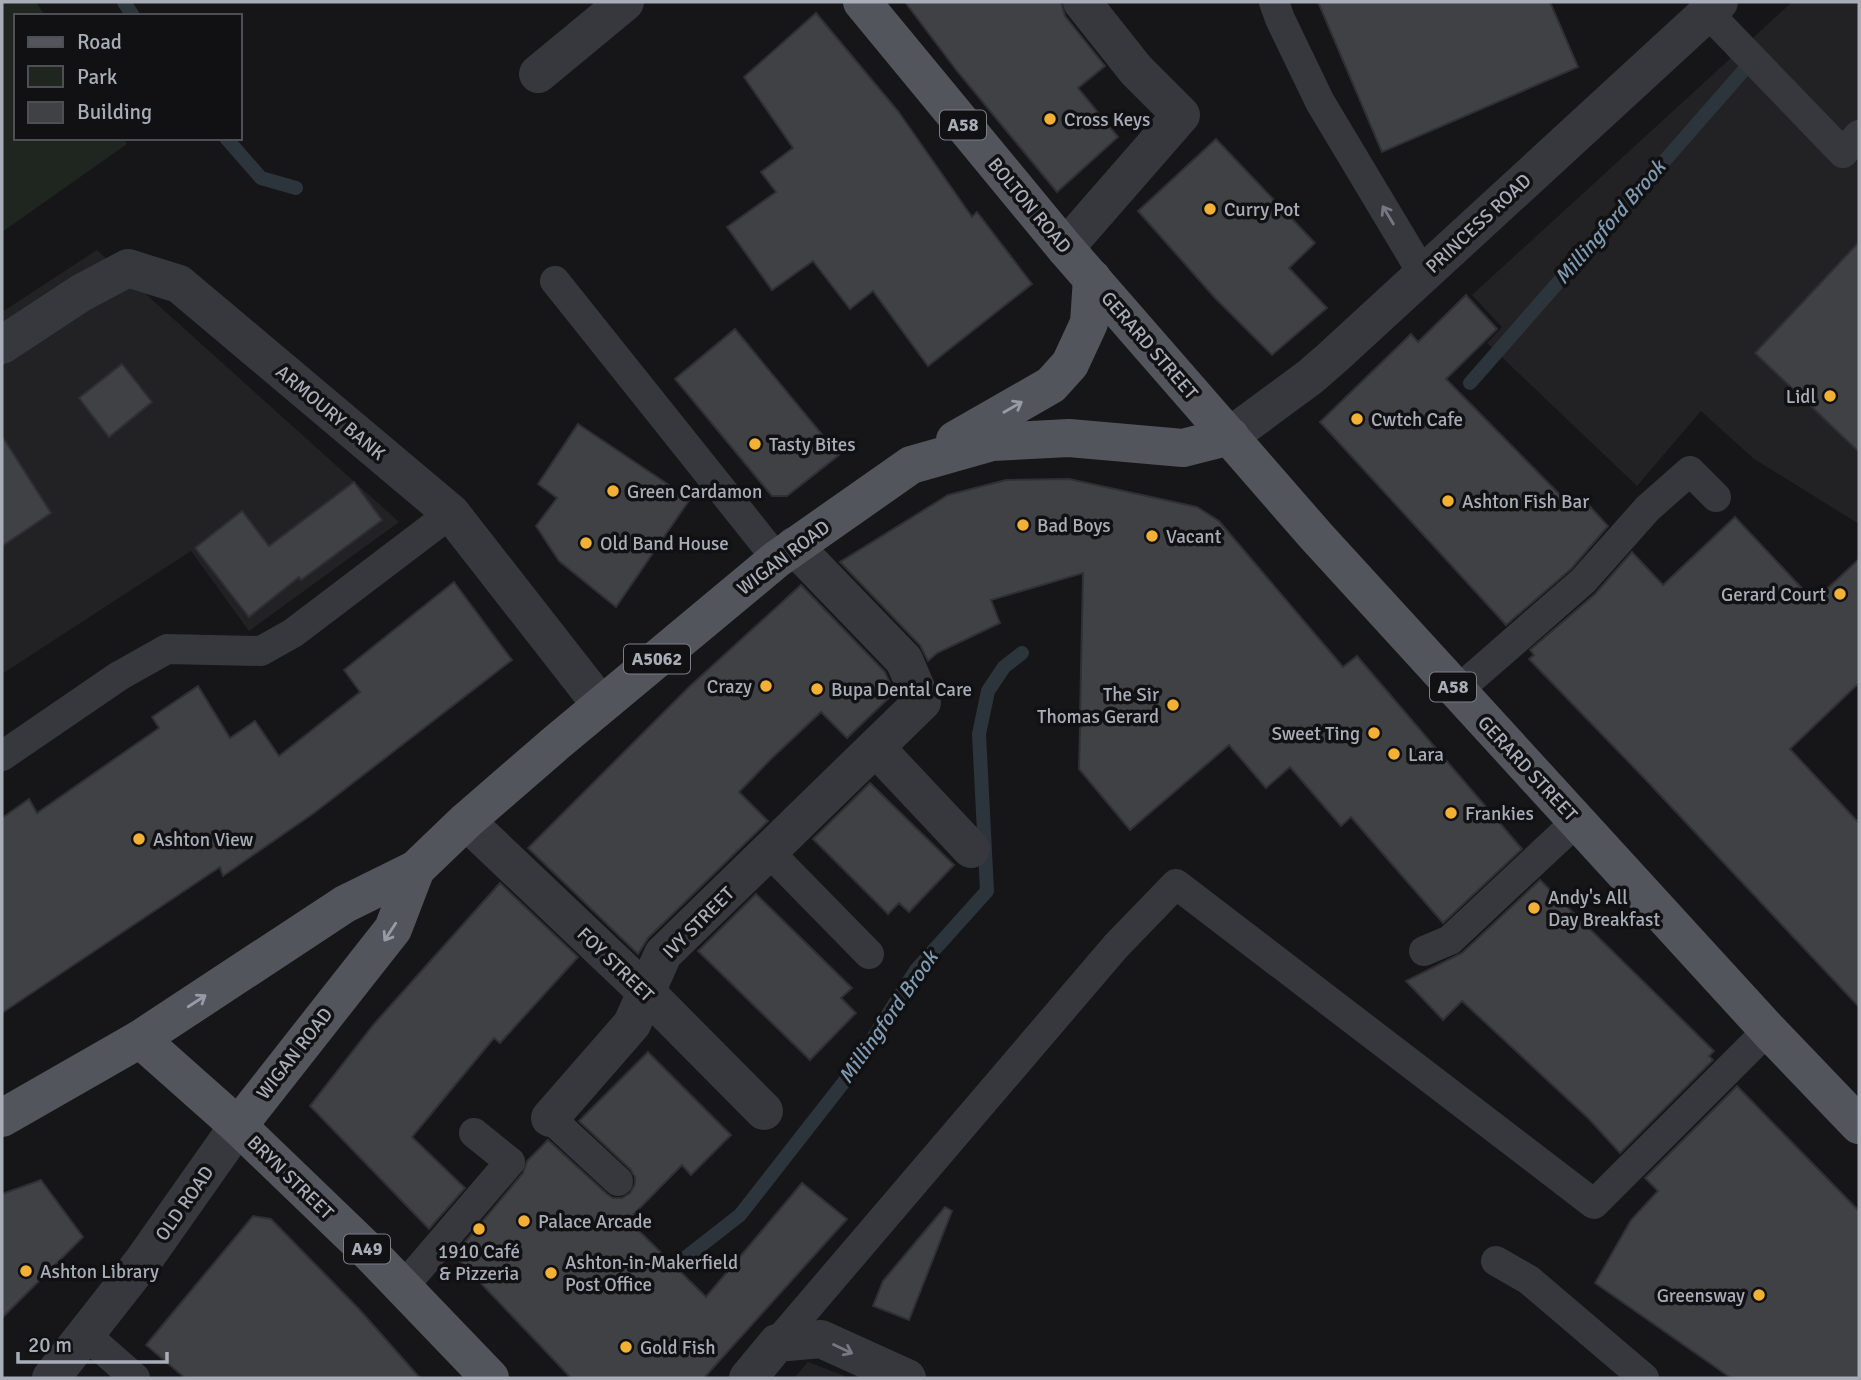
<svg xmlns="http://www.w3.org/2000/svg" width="1861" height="1380" viewBox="0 0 1861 1380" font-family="Signika,sans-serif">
	<rect width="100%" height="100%" fill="#161618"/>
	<!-- built -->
	<g fill="#222225">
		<polygon points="1792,2 1859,2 1859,524 1754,459 1701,411 1637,486 1487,343 1502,327 1472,295"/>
		<polygon points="97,250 399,522 249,631 191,551 2,674 2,312"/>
		<polygon points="808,1362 850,1378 794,1378"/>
	</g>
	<!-- green -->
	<polygon fill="#1e261f" points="2,2 36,2 45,16 16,16 16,138 123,138 127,144 2,232"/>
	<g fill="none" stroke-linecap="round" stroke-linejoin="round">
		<!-- stream -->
		<g stroke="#2c353c" stroke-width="14">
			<polyline points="124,2 133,16"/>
			<polyline points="226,138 261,178 296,188"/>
			<polyline points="1470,383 1751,62"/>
			<polyline points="676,1265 740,1215 851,1073 916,970 987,891 979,734 988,691 1004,667 1022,653"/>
		</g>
	</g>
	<!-- building -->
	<g fill="#404145" stroke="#303034" stroke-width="2">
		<polygon points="905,2 1061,2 1065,16 1105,66 1078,88 1118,137 1057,192 957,71"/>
		<polygon points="1318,2 1550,2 1578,67 1382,152"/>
		<polygon points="816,13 898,111 972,217 977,212 1032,284 928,366 873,291 850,309 813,261 772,290 727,227 776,192 761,172 793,148 744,77"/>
		<polygon points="1216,139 1315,243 1289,268 1327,308 1272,355 1215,298 1138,211"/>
		<polygon points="1859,242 1859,452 1755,353"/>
		<polygon points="1466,295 1497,329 1446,379 1573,508 1583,499 1608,526 1571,569 1506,625 1320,422 1411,334 1418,342"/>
		<polygon points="735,329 839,455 787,496 772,496 675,379"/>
		<polygon points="122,364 152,402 109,437 79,398"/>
		<polygon points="578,424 690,499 616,607 559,561 536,526 557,498 538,484"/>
		<polygon points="2,436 51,513 2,546"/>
		<polygon points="1069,479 1197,507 1219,521 1343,667 1357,656 1522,849 1443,923 1351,817 1341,826 1290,767 1266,788 1229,745 1130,830 1079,769 1080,728 1085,724 1080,717 1083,573 991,600 1000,623 937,653 928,661 920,645 840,562 948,495 1006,480"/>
		<polygon points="354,482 382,520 301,580 299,577 249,617 195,548 242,511 269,546"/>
		<polygon points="1735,517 1814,601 1859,559 1859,683 1790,749 1859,823 1859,1007 1645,779 1529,659 1534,655 1530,650 1595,594 1632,552 1663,585"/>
		<polygon points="454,582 512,660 314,813 223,876 220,867 2,1013 2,818 29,799 37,813 159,728 152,717 198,686 230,738 255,721 279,756 360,692 344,670"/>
		<polygon points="801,585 885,672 894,693 847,738 821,712 771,759 739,792 768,821 648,938 638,954 528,848 689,687"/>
		<polygon points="870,783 954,865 909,912 899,903 888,914 813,839"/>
		<polygon points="1540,880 1714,1051 1709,1056 1713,1060 1620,1153 1589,1119 1462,1001 1443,1020 1406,981 1462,953"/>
		<polygon points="500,883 578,957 500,1043 494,1038 412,1137 465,1188 429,1229 310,1106 374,1024"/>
		<polygon points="756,894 852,988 841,998 856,1013 810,1060 698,951"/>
		<polygon points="648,1052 731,1135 691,1175 682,1165 628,1220 706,1297 802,1183 847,1219 704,1378 571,1378 454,1255 523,1173 527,1161 548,1140 607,1194 613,1198 622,1198 630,1193 635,1184 635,1177 630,1169 579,1121"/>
		<polygon points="1737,1086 1859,1211 1859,1378 1731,1378 1595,1283 1631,1220 1658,1191 1645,1178"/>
		<polygon points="41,1180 83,1237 2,1318 2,1194"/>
		<polygon points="945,1207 952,1211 909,1320 873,1306 883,1281"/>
		<polygon points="253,1216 271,1219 359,1309 420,1378 185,1378 146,1345"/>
	</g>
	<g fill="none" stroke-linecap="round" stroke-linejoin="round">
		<!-- service -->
		<g stroke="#37383d" stroke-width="30">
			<polyline points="1274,2 1280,19 1320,102 1423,274"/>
			<polyline points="1707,12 1843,153 1859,135"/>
			<polyline points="555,281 777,559"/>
			<polyline points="1457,691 1583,581 1648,508 1690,471 1716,497"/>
			<polyline points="2,756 119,676 167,649 261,651 293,633 451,513"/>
			<polyline points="769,852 869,954"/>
			<polyline points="1424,951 1450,940 1577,821"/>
			<polyline points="550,1118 618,1181"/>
			<polyline points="1496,1261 1529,1280 1644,1378"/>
			<polyline points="403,1287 510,1162 474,1133"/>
			<polyline points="85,1334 135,1378"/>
			<polyline points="777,1343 1116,946 1176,884 1594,1204 1768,1030"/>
		</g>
		<!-- minor -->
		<g stroke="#37383d" stroke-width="38">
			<polyline points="538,74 625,2"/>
			<polyline points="1065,248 1181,115 1136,70 1082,2"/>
			<polyline points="2,345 81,293 128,268 179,284 451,513 601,705"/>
			<polyline points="876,748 971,849"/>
			<polyline points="466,821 645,991 764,1111"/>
			<polyline points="550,1118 632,1024 663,954 922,702 904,660 794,546"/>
			<polyline points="748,1378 777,1343 821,1339 907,1378"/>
		</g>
		<!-- tertiary -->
		<g stroke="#37383d" stroke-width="38">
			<polyline points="1230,436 1310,377 1333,357 1719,2"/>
			<polyline points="51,1378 143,1261 238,1126"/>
		</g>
		<!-- primary -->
		<g stroke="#53555c" stroke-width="38">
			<polyline points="862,2 1065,248 1316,536 1768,1030 1859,1125"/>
			<polyline points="955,440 1051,385 1070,364 1089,323 1092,278"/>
			<polyline points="140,1039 238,1126 370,1253 490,1378"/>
			<polyline points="2,1118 140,1039 345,904 416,869 466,821 556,743 777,559 911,465 992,442 1069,438 1183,448 1230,436"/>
			<polyline points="238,1126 393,929 416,869"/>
		</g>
	</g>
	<!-- one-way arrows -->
	<defs><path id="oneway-shaft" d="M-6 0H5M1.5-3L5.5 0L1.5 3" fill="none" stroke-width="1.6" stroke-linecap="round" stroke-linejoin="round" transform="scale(1.75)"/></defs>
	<g stroke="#757881">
		<use href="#oneway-shaft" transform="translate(1388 215) rotate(-121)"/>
		<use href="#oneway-shaft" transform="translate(843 1349) rotate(25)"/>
	</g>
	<g stroke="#979ba6">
		<use href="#oneway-shaft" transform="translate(1013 407) rotate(-30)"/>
		<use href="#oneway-shaft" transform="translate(390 932) rotate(123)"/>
		<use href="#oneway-shaft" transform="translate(197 1001) rotate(-33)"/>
	</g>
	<!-- markers -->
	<g fill="#f2b134" stroke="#111113" stroke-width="2.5">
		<circle cx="1050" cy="119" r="7"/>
		<circle cx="1210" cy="209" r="7"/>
		<circle cx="1830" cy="396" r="7"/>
		<circle cx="1357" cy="419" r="7"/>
		<circle cx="755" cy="444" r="7"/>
		<circle cx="613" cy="491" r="7"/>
		<circle cx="1448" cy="501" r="7"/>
		<circle cx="1023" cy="525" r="7"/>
		<circle cx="1152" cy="536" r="7"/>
		<circle cx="586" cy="543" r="7"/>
		<circle cx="1840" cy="594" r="7"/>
		<circle cx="766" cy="686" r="7"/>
		<circle cx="817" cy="689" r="7"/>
		<circle cx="1173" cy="705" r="7"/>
		<circle cx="1374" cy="733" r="7"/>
		<circle cx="1394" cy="754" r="7"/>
		<circle cx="1451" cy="813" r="7"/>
		<circle cx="139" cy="839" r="7"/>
		<circle cx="1534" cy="908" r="7"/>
		<circle cx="524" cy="1221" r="7"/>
		<circle cx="479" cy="1229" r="7"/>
		<circle cx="26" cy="1271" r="7"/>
		<circle cx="551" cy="1273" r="7"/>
		<circle cx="1759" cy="1295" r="7"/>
		<circle cx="626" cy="1347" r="7"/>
	</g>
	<g text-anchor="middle" stroke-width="7" stroke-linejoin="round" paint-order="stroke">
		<!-- shield labels -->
		<g fill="#111113" stroke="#7b7e86" stroke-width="2">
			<rect x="940" y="110.5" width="46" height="29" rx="5"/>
			<rect x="624" y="644.5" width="66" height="29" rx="5"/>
			<rect x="1430" y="672.5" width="46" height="29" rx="5"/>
			<rect x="344" y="1234.5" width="46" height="29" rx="5"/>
		</g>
		<g font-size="18" font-weight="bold" fill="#a8adb8">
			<text x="963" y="131">A58</text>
			<text x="657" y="665">A5062</text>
			<text x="1453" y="693">A58</text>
			<text x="367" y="1255">A49</text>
		</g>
		<!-- poi labels -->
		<g font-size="19" fill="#a8adb8" stroke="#111113" text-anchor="start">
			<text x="1064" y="126">Cross Keys</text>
			<text x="1224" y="216">Curry Pot</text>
			<text x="1816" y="403" text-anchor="end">Lidl</text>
			<text x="1371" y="426">Cwtch Cafe</text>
			<text x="769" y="451">Tasty Bites</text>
			<text x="627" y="498">Green Cardamon</text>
			<text x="1462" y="508">Ashton Fish Bar</text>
			<text x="1037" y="532">Bad Boys</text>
			<text x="1166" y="543">Vacant</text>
			<text x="600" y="550">Old Band House</text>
			<text x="1826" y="601" text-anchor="end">Gerard Court</text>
			<text x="752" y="693" text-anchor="end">Crazy</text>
			<text x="831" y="696">Bupa Dental Care</text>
			<text x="1159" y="701" text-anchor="end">The Sir<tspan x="1159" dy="22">Thomas Gerard</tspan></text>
			<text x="1360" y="740" text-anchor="end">Sweet Ting</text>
			<text x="1408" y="761">Lara</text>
			<text x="1465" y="820">Frankies</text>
			<text x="153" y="846">Ashton View</text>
			<text x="1548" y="904">Andy's All<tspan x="1548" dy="22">Day Breakfast</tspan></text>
			<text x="538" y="1228">Palace Arcade</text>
			<text x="479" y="1258" text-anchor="middle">1910 Café<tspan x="479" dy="22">&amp; Pizzeria</tspan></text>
			<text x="565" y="1269">Ashton-in-Makerfield<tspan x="565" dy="22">Post Office</tspan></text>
			<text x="40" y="1278">Ashton Library</text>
			<text x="1745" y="1302" text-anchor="end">Greensway</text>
			<text x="640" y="1354">Gold Fish</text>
		</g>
		<!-- street labels -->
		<g font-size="19" fill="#a8adb8" stroke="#111113">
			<text transform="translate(1030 205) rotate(50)" y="7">BOLTON ROAD</text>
			<text transform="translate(1478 223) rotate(-43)" y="7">PRINCESS ROAD</text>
			<text transform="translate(1150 345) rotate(49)" y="7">GERARD STREET</text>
			<text transform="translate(331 412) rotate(40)" y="7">ARMOURY BANK</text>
			<text transform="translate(783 557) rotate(-37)" y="7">WIGAN ROAD</text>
			<text transform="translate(1528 768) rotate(47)" y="7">GERARD STREET</text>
			<text transform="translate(698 922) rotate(-45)" y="7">IVY STREET</text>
			<text transform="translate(616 964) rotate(44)" y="7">FOY STREET</text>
			<text transform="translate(294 1053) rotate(-52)" y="7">WIGAN ROAD</text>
			<text transform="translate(291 1177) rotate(44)" y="7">BRYN STREET</text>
			<text transform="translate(184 1203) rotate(-55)" y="7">OLD ROAD</text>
		</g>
		<!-- water labels -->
		<g font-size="21" font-style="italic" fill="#7f9bb3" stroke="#111113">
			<text transform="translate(1610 222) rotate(-49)" y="7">Millingford Brook</text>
			<text transform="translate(888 1017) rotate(-55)" y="7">Millingford Brook</text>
		</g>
	</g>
	<!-- border -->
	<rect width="1861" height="1380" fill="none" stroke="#a8adb8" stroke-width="7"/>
	<!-- legend -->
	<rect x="14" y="14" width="228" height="126" fill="#111113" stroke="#4d4f55" stroke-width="2"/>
	<rect x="28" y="37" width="35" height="10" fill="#53555c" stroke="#4d4f55" stroke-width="2"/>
	<text x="77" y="49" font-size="21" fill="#a8adb8">Road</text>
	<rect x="28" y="66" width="35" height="21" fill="#1e261f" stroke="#4d4f55" stroke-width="2"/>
	<text x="77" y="84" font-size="21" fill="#a8adb8">Park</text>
	<rect x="28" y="102" width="35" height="21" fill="#404145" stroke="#4d4f55" stroke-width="2"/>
	<text x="77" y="119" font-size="21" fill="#a8adb8">Building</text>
	<!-- scale -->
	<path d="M18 1352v10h149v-10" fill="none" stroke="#a8adb8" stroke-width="3.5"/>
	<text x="28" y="1352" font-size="21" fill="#a8adb8" stroke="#111113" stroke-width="5" paint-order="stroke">20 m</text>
</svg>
